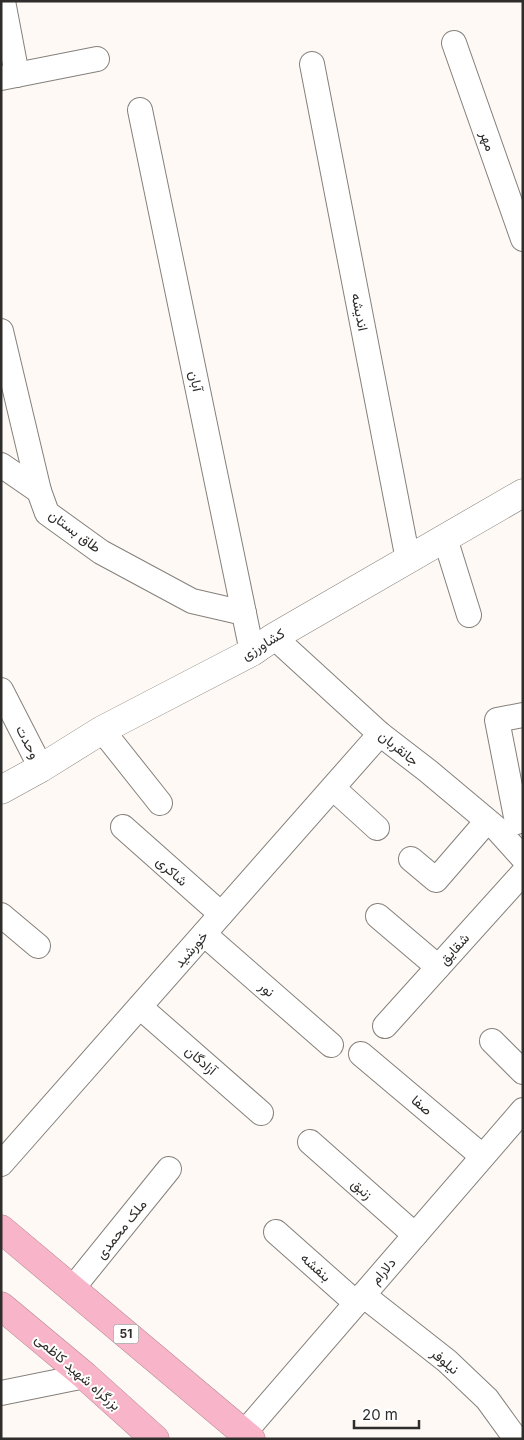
<svg xmlns="http://www.w3.org/2000/svg" width="524" height="1440" viewBox="0 0 524 1440" font-family="Inter,Vazirmatn,sans-serif">
	<rect width="100%" height="100%" fill="#fef9f4"/>
	<g fill="none" stroke-linecap="round" stroke-linejoin="round">
		<defs>
			<g id="street">
				<polyline points="3,1 17,75"/>
				<polyline points="454,43 523,239"/>
				<polyline points="312,64 408,560"/>
				<polyline points="1,78 97,59"/>
				<polyline points="140,110 252,652"/>
				<polyline points="1,331 39,491 47,513 101,552 192,601 244,613"/>
				<polyline points="1,465 39,491"/>
				<polyline points="445,538 469,615"/>
				<polyline points="274,637 380,734 428,771 496,828 523,858"/>
				<polyline points="1,690 41,768"/>
				<polyline points="102,730 160,803"/>
				<polyline points="333,788 377,828"/>
				<polyline points="517,822 497,720 523,715"/>
				<polyline points="123,827 221,914"/>
				<polyline points="411,859 436,880 487,821"/>
				<polyline points="1,915 38,946"/>
				<polyline points="378,916 438,967"/>
				<polyline points="204,934 331,1045"/>
				<polyline points="140,1007 261,1113"/>
				<polyline points="385,1026 523,873"/>
				<polyline points="492,1041 523,1072"/>
				<polyline points="361,1054 482,1156"/>
				<polyline points="310,1142 415,1235"/>
				<polyline points="1,1164 380,734"/>
				<polyline points="276,1232 356,1303"/>
				<polyline points="72,1289 169,1169"/>
				<polyline points="363,1295 447,1361 487,1399 516,1439"/>
				<polyline points="1,1393 85,1376"/>
				<polyline points="244,1433 523,1110"/>
			</g>
			<polyline id="secondary" points="1,790 41,768 102,730 252,652 274,637 523,493"/>
			<g id="highway">
				<polyline points="1,1229 251,1439"/>
				<polyline points="1,1306 85,1376 155,1439"/>
			</g>
		</defs>
		<!-- street casing -->
		<use href="#street" stroke="#84807c" stroke-width="26"/>
		<!-- secondary casing -->
		<use href="#secondary" stroke="#84807c" stroke-width="29"/>
		<!-- highway casing -->
		<use href="#highway" stroke="#b28592" stroke-width="29"/>
		<!-- street -->
		<use href="#street" stroke="#fff" stroke-width="24"/>
		<!-- secondary -->
		<use href="#secondary" stroke="#fff" stroke-width="28"/>
		<!-- highway -->
		<use href="#highway" stroke="#f8b5c9" stroke-width="28"/>
	</g>
	<g text-anchor="middle" stroke-width="4" stroke-linejoin="round" paint-order="stroke">
		<!-- shield labels -->
		<rect fill="#fff" stroke="#6d6c6b" stroke-width="1" x="113.5" y="1324.5" width="25" height="19" rx="4"/>
		<g font-size="12" font-weight="bold" fill="#2f2d2b">
			<text x="126" y="1338">51</text>
		</g>
		<!-- street labels -->
		<g font-size="14" fill="#2f2d2b" stroke="#fff">
			<text transform="translate(488 141) rotate(71)" y="5">مهر</text>
			<text transform="translate(360 312) rotate(79)" y="5">اندیشه</text>
			<text transform="translate(196 381) rotate(78)" y="5">آبان</text>
			<text transform="translate(75 531) rotate(37)" y="5">طاق بستان</text>
			<text transform="translate(263 644) rotate(-31)" y="5">کشاورزی</text>
			<text transform="translate(28 742) rotate(63)" y="5">وحدت</text>
			<text transform="translate(399 748) rotate(39)" y="5">جانقربان</text>
			<text transform="translate(172 871) rotate(42)" y="5">شاکری</text>
			<text transform="translate(191 949) rotate(-49)" y="5">خورشید</text>
			<text transform="translate(454 949) rotate(-48)" y="5">شقایق</text>
			<text transform="translate(267 989) rotate(41)" y="5">نور</text>
			<text transform="translate(201 1060) rotate(41)" y="5">آزادگان</text>
			<text transform="translate(422 1105) rotate(40)" y="5">صفا</text>
			<text transform="translate(362 1189) rotate(42)" y="5">زنبق</text>
			<text transform="translate(121 1229) rotate(-51)" y="5">ملک محمدی</text>
			<text transform="translate(316 1267) rotate(42)" y="5">بنفشه</text>
			<text transform="translate(383 1271) rotate(-49)" y="5">دلارام</text>
			<text transform="translate(445 1361) rotate(40)" y="5">نیلوفر</text>
			<text transform="translate(78 1372) rotate(41)" y="5">بزرگراه شهید کاظمی</text>
		</g>
	</g>
	<!-- border -->
	<rect width="524" height="1440" fill="none" stroke="#2f2d2b" stroke-width="5"/>
	<!-- scale -->
	<path d="M354 1420v8h65v-8" fill="none" stroke="#2f2d2b" stroke-width="2.5"/>
	<text x="362" y="1420" font-size="15" fill="#2f2d2b" stroke="#ffffff" stroke-width="4" paint-order="stroke">20 m</text>
</svg>
